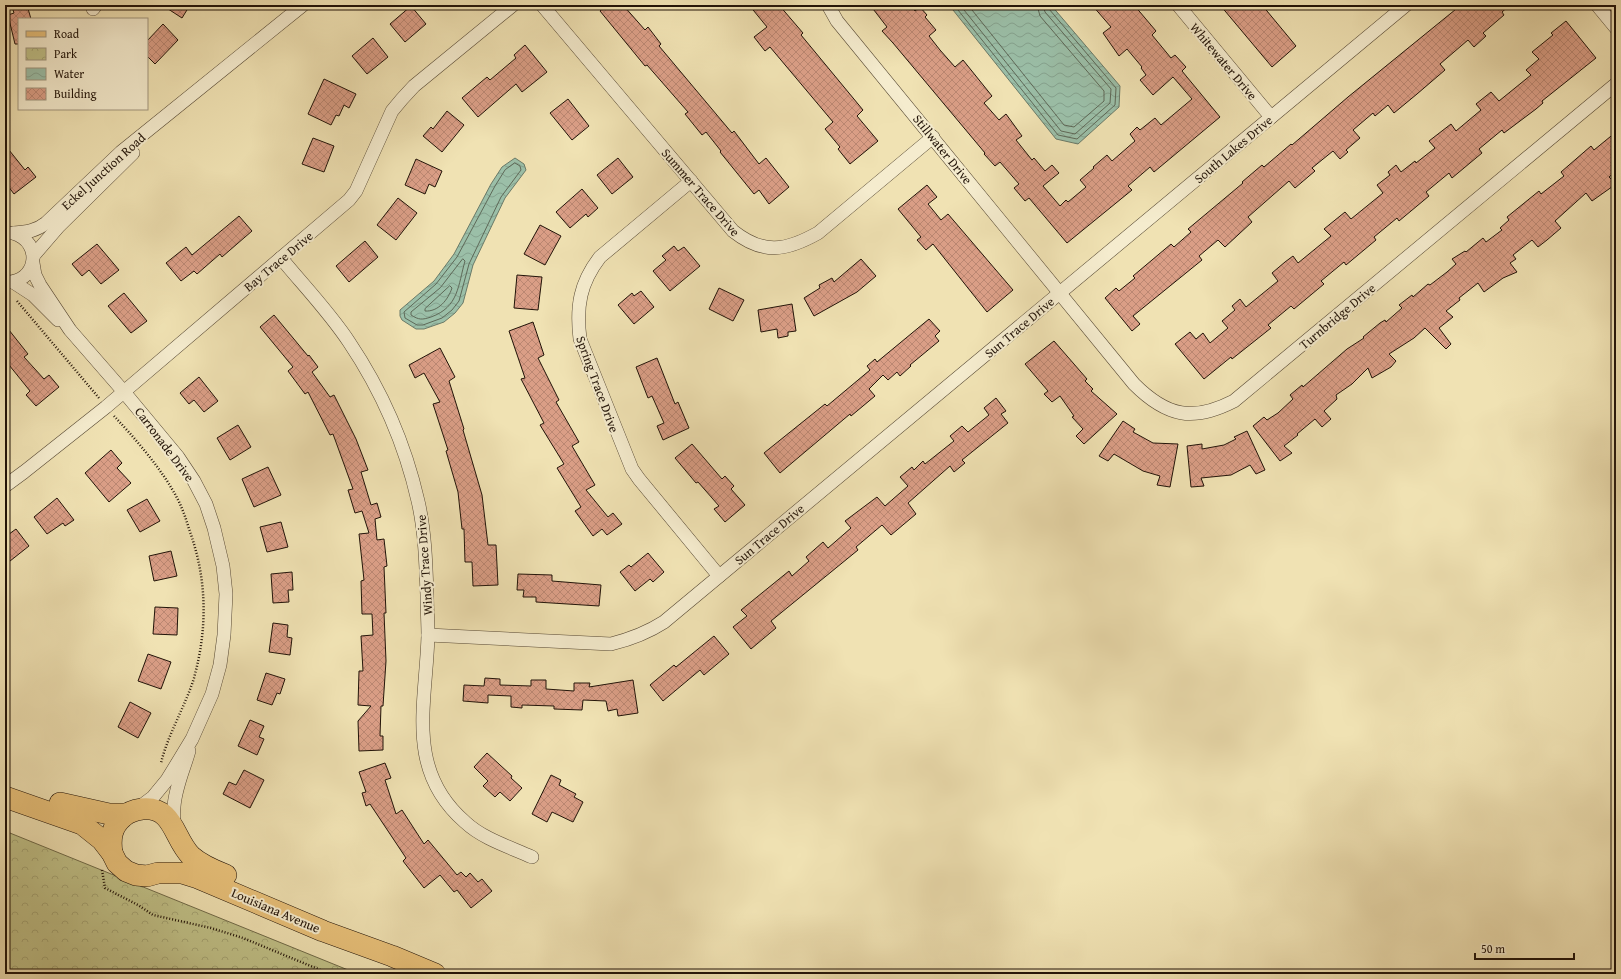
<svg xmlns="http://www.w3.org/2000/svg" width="1621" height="979" viewBox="0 0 1621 979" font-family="'Gentium Book Plus',serif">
	<defs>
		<pattern id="park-crowns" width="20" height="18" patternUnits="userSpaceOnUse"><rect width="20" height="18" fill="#c0c188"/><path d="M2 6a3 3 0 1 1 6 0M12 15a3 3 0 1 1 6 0" fill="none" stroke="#a5a574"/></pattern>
		<pattern id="water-waves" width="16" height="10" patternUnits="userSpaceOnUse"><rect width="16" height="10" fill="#9bbfa8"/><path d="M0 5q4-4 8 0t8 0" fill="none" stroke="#85a38f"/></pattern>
		<pattern id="building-cross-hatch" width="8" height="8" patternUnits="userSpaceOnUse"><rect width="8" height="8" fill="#da9e86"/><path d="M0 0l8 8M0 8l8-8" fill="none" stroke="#bb8772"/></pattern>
	</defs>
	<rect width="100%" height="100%" fill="#f0e2b3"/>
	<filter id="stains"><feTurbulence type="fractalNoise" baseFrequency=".005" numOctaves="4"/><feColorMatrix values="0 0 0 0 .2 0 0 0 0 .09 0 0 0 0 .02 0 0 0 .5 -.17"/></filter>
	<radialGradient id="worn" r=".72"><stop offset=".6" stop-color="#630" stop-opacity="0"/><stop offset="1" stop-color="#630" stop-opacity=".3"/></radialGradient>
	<!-- park -->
	<polygon fill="url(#park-crowns)" stroke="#706a48" points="5,831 358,974 5,974"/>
	<!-- water -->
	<g fill="url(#water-waves)" stroke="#6a7a68">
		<polygon points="949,5 1051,5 1120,86 1119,107 1078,144 1056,139"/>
		<polygon points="515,158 524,164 526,170 505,198 473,265 463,303 455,313 444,322 424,329 416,329 402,320 400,316 400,310 434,281 454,254 491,184 502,167"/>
	</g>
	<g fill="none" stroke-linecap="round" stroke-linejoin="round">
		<!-- shore -->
		<g stroke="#5e6958" stroke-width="1">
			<polyline points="954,5 1058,135 1077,139 1115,105 1116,88 1049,9 1048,5"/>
			<polyline points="960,5 1061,131 1075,134 1110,103 1111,89 1045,12 1043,5"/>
			<polyline points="968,5 1064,125 1074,127 1104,101 1104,91 1040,16 1037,5"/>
			<polygon points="515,163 520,166 521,170 501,197 469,264 459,301 452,310 442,318 423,325 417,325 405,318 404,312 436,284 457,257 495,186 505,170"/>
			<path d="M463 259 465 261C458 285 459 307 431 317 422 320 419 320 411 315V312L440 288Z"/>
			<path d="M450 286 452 288C448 300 438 312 425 311V309Z"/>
		</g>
	</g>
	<!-- building -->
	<g fill="url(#building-cross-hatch)" stroke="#211308">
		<polygon points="20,5 27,5 31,19 19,19 19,44 15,44 8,15 14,13 12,7"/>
		<polygon points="162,5 190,5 182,18"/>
		<polygon points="607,5 623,5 645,30 648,27 661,44 659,46 732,133 734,131 759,164 766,158 789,187 769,204 759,190 754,194 720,152 721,151 706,132 702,135 685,114 688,112 647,65 645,66 600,11"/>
		<polygon points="749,5 779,5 803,33 801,35 863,110 857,116 878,141 850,164 838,149 840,147 825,129 833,122 770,47 765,51 754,37 767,27"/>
		<polygon points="870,5 910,5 915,11 920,7 927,15 925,17 936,30 929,36 940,50 955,67 963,60 992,96 984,103 999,120 1006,114 1022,136 1016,140 1032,160 1034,158 1045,171 1052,165 1059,173 1043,186 1060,206 1066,200 1068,202 1086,187 1080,180 1094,168 1093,167 1107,155 1112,161 1135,141 1130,134 1137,127 1140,130 1155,118 1161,125 1192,99 1173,77 1153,95 1140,80 1146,75 1141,68 1142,67 1127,49 1119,56 1103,33 1111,27 1092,5 1134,5 1156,31 1152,35 1171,58 1175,55 1186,67 1182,71 1220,117 1154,172 1150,167 1128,186 1132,190 1067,243 1029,198 1025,201 1014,188 1019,184 1000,162 995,166 984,154 985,153 893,43 882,31 887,27"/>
		<polygon points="1220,5 1262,5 1296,46 1272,67"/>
		<polygon points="1461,5 1510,5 1502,12 1504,15 1483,33 1486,36 1474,47 1468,40 1440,64 1445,70 1417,94 1394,113 1388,105 1375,116 1373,113 1353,130 1360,138 1346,150 1348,152 1340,159 1333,151 1312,168 1315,171 1295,188 1289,181 1248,217 1252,222 1225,247 1218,240 1199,256 1202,260 1133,316 1140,324 1132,331 1105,298 1116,288 1119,291 1135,278 1133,276 1171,244 1174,247 1191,232 1188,229 1243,183 1242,182 1262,165 1264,167 1291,144 1292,145 1348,97"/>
		<polygon points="411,6 426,24 405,42 390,24"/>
		<polygon points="1566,21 1596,58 1542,101 1543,103 1536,109 1504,133 1502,130 1479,149 1482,153 1452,178 1449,173 1426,192 1429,196 1399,221 1397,218 1374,237 1376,240 1346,265 1344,262 1321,281 1324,284 1294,309 1291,306 1268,325 1271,328 1232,359 1231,357 1204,379 1175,344 1190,332 1196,339 1203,333 1210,343 1228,328 1222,321 1235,310 1232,306 1240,299 1246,307 1278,281 1272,273 1285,262 1293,256 1298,263 1331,236 1324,229 1345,212 1351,219 1383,193 1377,185 1390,175 1388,172 1396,165 1401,172 1415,161 1416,163 1435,148 1429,141 1451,124 1456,131 1481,110 1476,104 1491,92 1499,101 1531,75 1526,70 1539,59 1532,52 1553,35 1551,33"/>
		<polygon points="163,24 178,40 155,64 147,56 147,41"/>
		<polygon points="373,38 388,57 367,74 352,56"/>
		<polygon points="525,45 547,72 522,92 516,84 478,117 462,98 487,77 490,80 516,58 514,55"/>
		<polygon points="324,79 356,94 349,108 344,105 339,116 336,115 331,125 308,114"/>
		<polygon points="568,99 589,126 572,140 550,113"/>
		<polygon points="447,111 464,125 442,152 423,136 431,127 433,129"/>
		<polygon points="1616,132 1616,171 1609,177 1616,184 1592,201 1586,193 1555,221 1561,228 1547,240 1538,247 1532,240 1513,255 1516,259 1510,263 1517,272 1503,278 1484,292 1478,283 1459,298 1460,300 1446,311 1453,317 1439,328 1451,344 1446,349 1425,328 1414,338 1389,354 1396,361 1391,367 1372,378 1368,368 1352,384 1336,395 1337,399 1324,411 1331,419 1322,427 1315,419 1297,434 1298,435 1284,446 1292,453 1280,461 1253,426 1264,417 1267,420 1278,413 1293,399 1290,395 1302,385 1303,387 1347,349 1364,338 1363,337 1380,323 1385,320 1386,322 1402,308 1399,305 1412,295 1413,297 1428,284 1430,285 1447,272 1456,264 1452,259 1465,251 1466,252 1483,238 1486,242 1502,230 1500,228 1509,220 1507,217 1539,191 1541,194 1564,176 1561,172 1591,146 1594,150"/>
		<polygon points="313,138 334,146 324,172 302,164"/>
		<polygon points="5,145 25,170 28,167 36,177 14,194 5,182"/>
		<polygon points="618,158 633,177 612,194 597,175"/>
		<polygon points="416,159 442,171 435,187 429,184 425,194 405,185"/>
		<polygon points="927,185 937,197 928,204 941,220 948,214 1013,290 987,312 933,244 926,250 917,240 921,237 898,209"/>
		<polygon points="582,189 598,208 588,217 586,214 570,228 556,212"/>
		<polygon points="398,198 417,213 396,240 377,225"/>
		<polygon points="239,216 252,231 222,257 220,254 197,274 194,271 181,281 166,263 186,247 192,255"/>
		<polygon points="540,225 561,236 545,265 524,254"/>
		<polygon points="365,241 378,257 349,282 336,266"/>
		<polygon points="97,244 119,270 101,284 89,270 82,276 72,264"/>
		<polygon points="674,246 678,251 684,247 700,266 670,291 653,271 666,260 662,256"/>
		<polygon points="861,259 876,276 857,292 814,316 804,298 820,288 819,285 832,278 834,282"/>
		<polygon points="517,275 542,277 538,310 514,308"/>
		<polygon points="719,288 744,300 733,321 709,309"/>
		<polygon points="641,291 654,307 634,324 618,305 632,293 634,296"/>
		<polygon points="124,293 147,321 131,333 108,306"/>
		<polygon points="792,304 796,331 788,332 788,336 778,338 777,329 761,332 758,310"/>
		<polygon points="274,315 308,356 309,355 318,367 312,372 330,397 334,395 356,439 368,470 361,472 371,505 377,503 381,517 375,519 377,540 384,539 387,566 384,567 386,613 384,613 386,661 383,706 381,706 380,736 383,736 383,750 359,751 358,721 371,706 358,705 359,671 363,671 361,636 373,635 372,614 362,614 361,581 364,580 359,534 369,533 362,511 355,513 348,490 353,489 333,434 330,435 308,392 305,394 288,371 293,367 260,327"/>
		<polygon points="929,319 940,331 935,336 939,341 910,365 911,366 900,376 897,372 888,380 883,375 869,389 875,396 851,416 850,414 780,473 764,453 825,404 827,406 870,370 867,366 875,359 877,362"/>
		<polygon points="533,322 544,355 538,358 559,400 556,402 579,442 572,446 595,485 586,490 608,517 613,513 622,524 607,535 602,529 593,536 575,511 581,507 557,468 564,464 540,425 544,423 521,379 525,378 509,331"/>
		<polygon points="5,325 28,354 24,357 44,379 49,375 59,387 36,406 26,395 30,391 5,360"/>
		<polygon points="1054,341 1087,379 1085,381 1093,389 1091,391 1117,414 1084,444 1076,436 1083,429 1072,417 1074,416 1060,396 1052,402 1044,394 1048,391 1025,364"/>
		<polygon points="440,348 455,377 449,381 464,429 463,430 482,495 488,545 496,545 498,585 473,586 472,562 465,562 464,529 462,529 458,492 446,451 448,450 433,404 440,402 424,373 415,378 409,365"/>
		<polygon points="657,358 675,404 678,402 689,428 663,440 657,426 664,423 652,396 648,398 636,367"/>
		<polygon points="199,377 218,401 204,412 194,400 189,404 180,393"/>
		<polygon points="996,398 1006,411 1001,414 1008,423 962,460 965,463 954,472 950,466 908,503 916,514 891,535 882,525 856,547 858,550 771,621 776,628 751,649 733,627 747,616 741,610 789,571 792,576 809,561 806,557 823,542 828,548 851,528 845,521 877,497 885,506 908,486 900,477 912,467 914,470 923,461 925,464 954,441 950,436 962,426 968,432 989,415 984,408"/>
		<polygon points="1123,421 1135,429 1133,432 1153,443 1178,444 1170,487 1157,485 1160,476 1143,471 1114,454 1108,461 1099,456"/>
		<polygon points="238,425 251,447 230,460 217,438"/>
		<polygon points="1247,431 1265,470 1256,474 1250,465 1231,475 1201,478 1204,486 1191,487 1187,446 1202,444 1202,449 1224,445 1236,439 1234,437"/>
		<polygon points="692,444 722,479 725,476 734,486 731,489 745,505 725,522 714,509 719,506 698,482 696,483 675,458"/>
		<polygon points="111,450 122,463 117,468 131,483 109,502 85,473"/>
		<polygon points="268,467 281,495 254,507 242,479"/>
		<polygon points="57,498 74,520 65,526 63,523 47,534 34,517"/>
		<polygon points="147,499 160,521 140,532 127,510"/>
		<polygon points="281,522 288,547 267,552 260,527"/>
		<polygon points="16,529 29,546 5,565 5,537"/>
		<polygon points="171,551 177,576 154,581 149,556"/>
		<polygon points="648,553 664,572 653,582 650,579 635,591 620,572 629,565 631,567"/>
		<polygon points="292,572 293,590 288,590 289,602 273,603 271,574"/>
		<polygon points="518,574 552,575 552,581 601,585 599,606 536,602 536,597 523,597 524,590 517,590"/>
		<polygon points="155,607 178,608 177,635 153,634"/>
		<polygon points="273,623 288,625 287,637 292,638 290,655 269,652"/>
		<polygon points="714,636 729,654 704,675 700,670 663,701 650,685 674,665 676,667"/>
		<polygon points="148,654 171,662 161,689 138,681"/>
		<polygon points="266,673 285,679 280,694 277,693 272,705 257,700"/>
		<polygon points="485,678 500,679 500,685 531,686 531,680 546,680 546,689 574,691 574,683 590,683 589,687 633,680 638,713 618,716 617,709 608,711 606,701 583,700 582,710 554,709 554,706 522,705 522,708 511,707 511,696 488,695 488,703 463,701 464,685 484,686"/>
		<polygon points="130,702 151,713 138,738 118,727"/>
		<polygon points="250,720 264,726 259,737 264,739 257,755 238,746"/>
		<polygon points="487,753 512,776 511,778 522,788 510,801 500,792 495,797 483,786 488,781 474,767"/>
		<polygon points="385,763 391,778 385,780 396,814 402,810 424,844 428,840 457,875 461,872 466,877 470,873 478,882 482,879 492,891 471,908 457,890 454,892 440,875 424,888 403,861 406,858 370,804 366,806 362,793 366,792 359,772"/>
		<polygon points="244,770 264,780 250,808 223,794 229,782 236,785"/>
		<polygon points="551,775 561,780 559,785 576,794 574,797 583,802 573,822 552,812 547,822 532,814"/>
	</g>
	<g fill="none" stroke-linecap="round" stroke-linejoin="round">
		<defs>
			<g id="street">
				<path d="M542 5 733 231C763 255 786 251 818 233L933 137"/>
				<path d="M828 5 837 21 1134 384C1167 417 1193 422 1234 401L1616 84"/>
				<polyline points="1178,5 1271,117"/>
				<polyline points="1597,5 1616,28"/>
				<polyline points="93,9 96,5"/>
				<path d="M691 181 600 257C580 283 576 306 580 339L632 469 639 479 719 576"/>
				<path d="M14 233C27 232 36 231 46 223L121 152 303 5"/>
				<polyline points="34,255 59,226 133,153"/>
				<path d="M281 258C304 286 330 313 349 342 382 391 405 444 418 501 425 531 426 564 427 595 427 608 428 623 428 636 426 705 405 770 465 822 483 839 510 847 532 857"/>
				<polyline points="33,263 35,275 40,285 70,330 124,392 178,457 194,481 206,504 214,528 223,566 226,594 224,635 220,665 212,694 192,739 167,780 153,797 137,809"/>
				<path d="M5 282C37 284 44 242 13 233"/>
				<polyline points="13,282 33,295 58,320"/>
				<polyline points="5,486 24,472 106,407 349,200 356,191 392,111 402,99 414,86 513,5"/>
				<path d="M428 635 611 644C631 639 647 633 664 622L1406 5"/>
				<path d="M174 826C174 820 173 813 174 807 175 788 184 769 189 751"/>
			</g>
			<g id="primary">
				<polyline points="5,797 82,824 102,840 112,853 117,863 126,871 136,875 147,876 158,873 182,873 198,878 323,931 392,956 435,974"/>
				<polyline points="60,803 109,814 126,814"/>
				<path d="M112 853C110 839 111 827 123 817 128 812 135 810 142 809 174 806 173 838 191 856 201 865 213 870 226 875"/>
			</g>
		</defs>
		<!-- street casing -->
		<use href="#street" stroke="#554733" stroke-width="14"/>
		<!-- primary casing -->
		<use href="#primary" stroke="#211308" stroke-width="22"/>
		<!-- path -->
		<g stroke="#211308" stroke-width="2.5" stroke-dasharray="1 2" stroke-linecap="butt">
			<polyline points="17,301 99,398"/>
			<path d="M114 416C133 436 158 465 172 489 180 502 185 515 189 529 207 578 208 627 194 678 185 707 168 734 161 763"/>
			<polyline points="102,870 105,888 138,905 153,915 211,928 243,938 330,974"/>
		</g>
		<!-- street -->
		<use href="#street" stroke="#f5ecce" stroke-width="13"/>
		<!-- primary -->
		<use href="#primary" stroke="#e8c17a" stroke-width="21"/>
	</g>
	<g text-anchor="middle" stroke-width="4" stroke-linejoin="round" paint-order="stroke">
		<!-- street labels -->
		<g font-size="13" fill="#211308" stroke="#f5ecce">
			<text transform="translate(1224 61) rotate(50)" y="5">Whitewater Drive</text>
			<text transform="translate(943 149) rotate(51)" y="5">Stillwater Drive</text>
			<text transform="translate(1233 149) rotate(-40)" y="5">South Lakes Drive</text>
			<text transform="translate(103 171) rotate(-42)" y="5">Eckel Junction Road</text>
			<text transform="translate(701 192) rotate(49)" y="5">Summer Trace Drive</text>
			<text transform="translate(278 261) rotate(-40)" y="5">Bay Trace Drive</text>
			<text transform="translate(1337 316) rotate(-40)" y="5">Turnbridge Drive</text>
			<text transform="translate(1019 327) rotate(-40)" y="5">Sun Trace Drive</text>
			<text transform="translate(598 384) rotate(70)" y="5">Spring Trace Drive</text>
			<text transform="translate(165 444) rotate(53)" y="5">Carronade Drive</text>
			<text transform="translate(769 534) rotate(-40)" y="5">Sun Trace Drive</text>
			<text transform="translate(424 565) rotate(-94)" y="5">Windy Trace Drive</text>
			<text transform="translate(276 910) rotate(23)" y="5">Louisiana Avenue</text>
		</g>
	</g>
	<!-- margin -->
	<rect width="1621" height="979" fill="none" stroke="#f0e2b3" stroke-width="20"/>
	<rect x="6" y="6" width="1609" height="967" fill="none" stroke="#211308" stroke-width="2"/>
	<rect x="10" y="10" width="1601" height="959" fill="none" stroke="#211308"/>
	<!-- legend -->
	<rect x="18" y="18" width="130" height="92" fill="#f5ecce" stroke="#a0957f"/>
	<rect x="26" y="31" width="20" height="6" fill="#e8c17a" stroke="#a0957f"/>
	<text x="54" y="38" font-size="12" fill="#211308">Road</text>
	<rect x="26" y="48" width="20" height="12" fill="url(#park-crowns)" stroke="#a0957f"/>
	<text x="54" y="58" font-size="12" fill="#211308">Park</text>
	<rect x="26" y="68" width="20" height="12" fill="url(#water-waves)" stroke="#a0957f"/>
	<text x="54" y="78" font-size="12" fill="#211308">Water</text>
	<rect x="26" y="88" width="20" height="12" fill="url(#building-cross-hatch)" stroke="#a0957f"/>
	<text x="54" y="98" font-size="12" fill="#211308">Building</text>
	<!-- scale -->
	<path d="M1475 953v6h99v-6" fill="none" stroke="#211308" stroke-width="2"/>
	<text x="1481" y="953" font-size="12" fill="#211308" stroke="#f5ecce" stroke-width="3" paint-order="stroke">50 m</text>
	<rect width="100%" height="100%" filter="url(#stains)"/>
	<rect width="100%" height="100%" fill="url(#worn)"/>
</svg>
